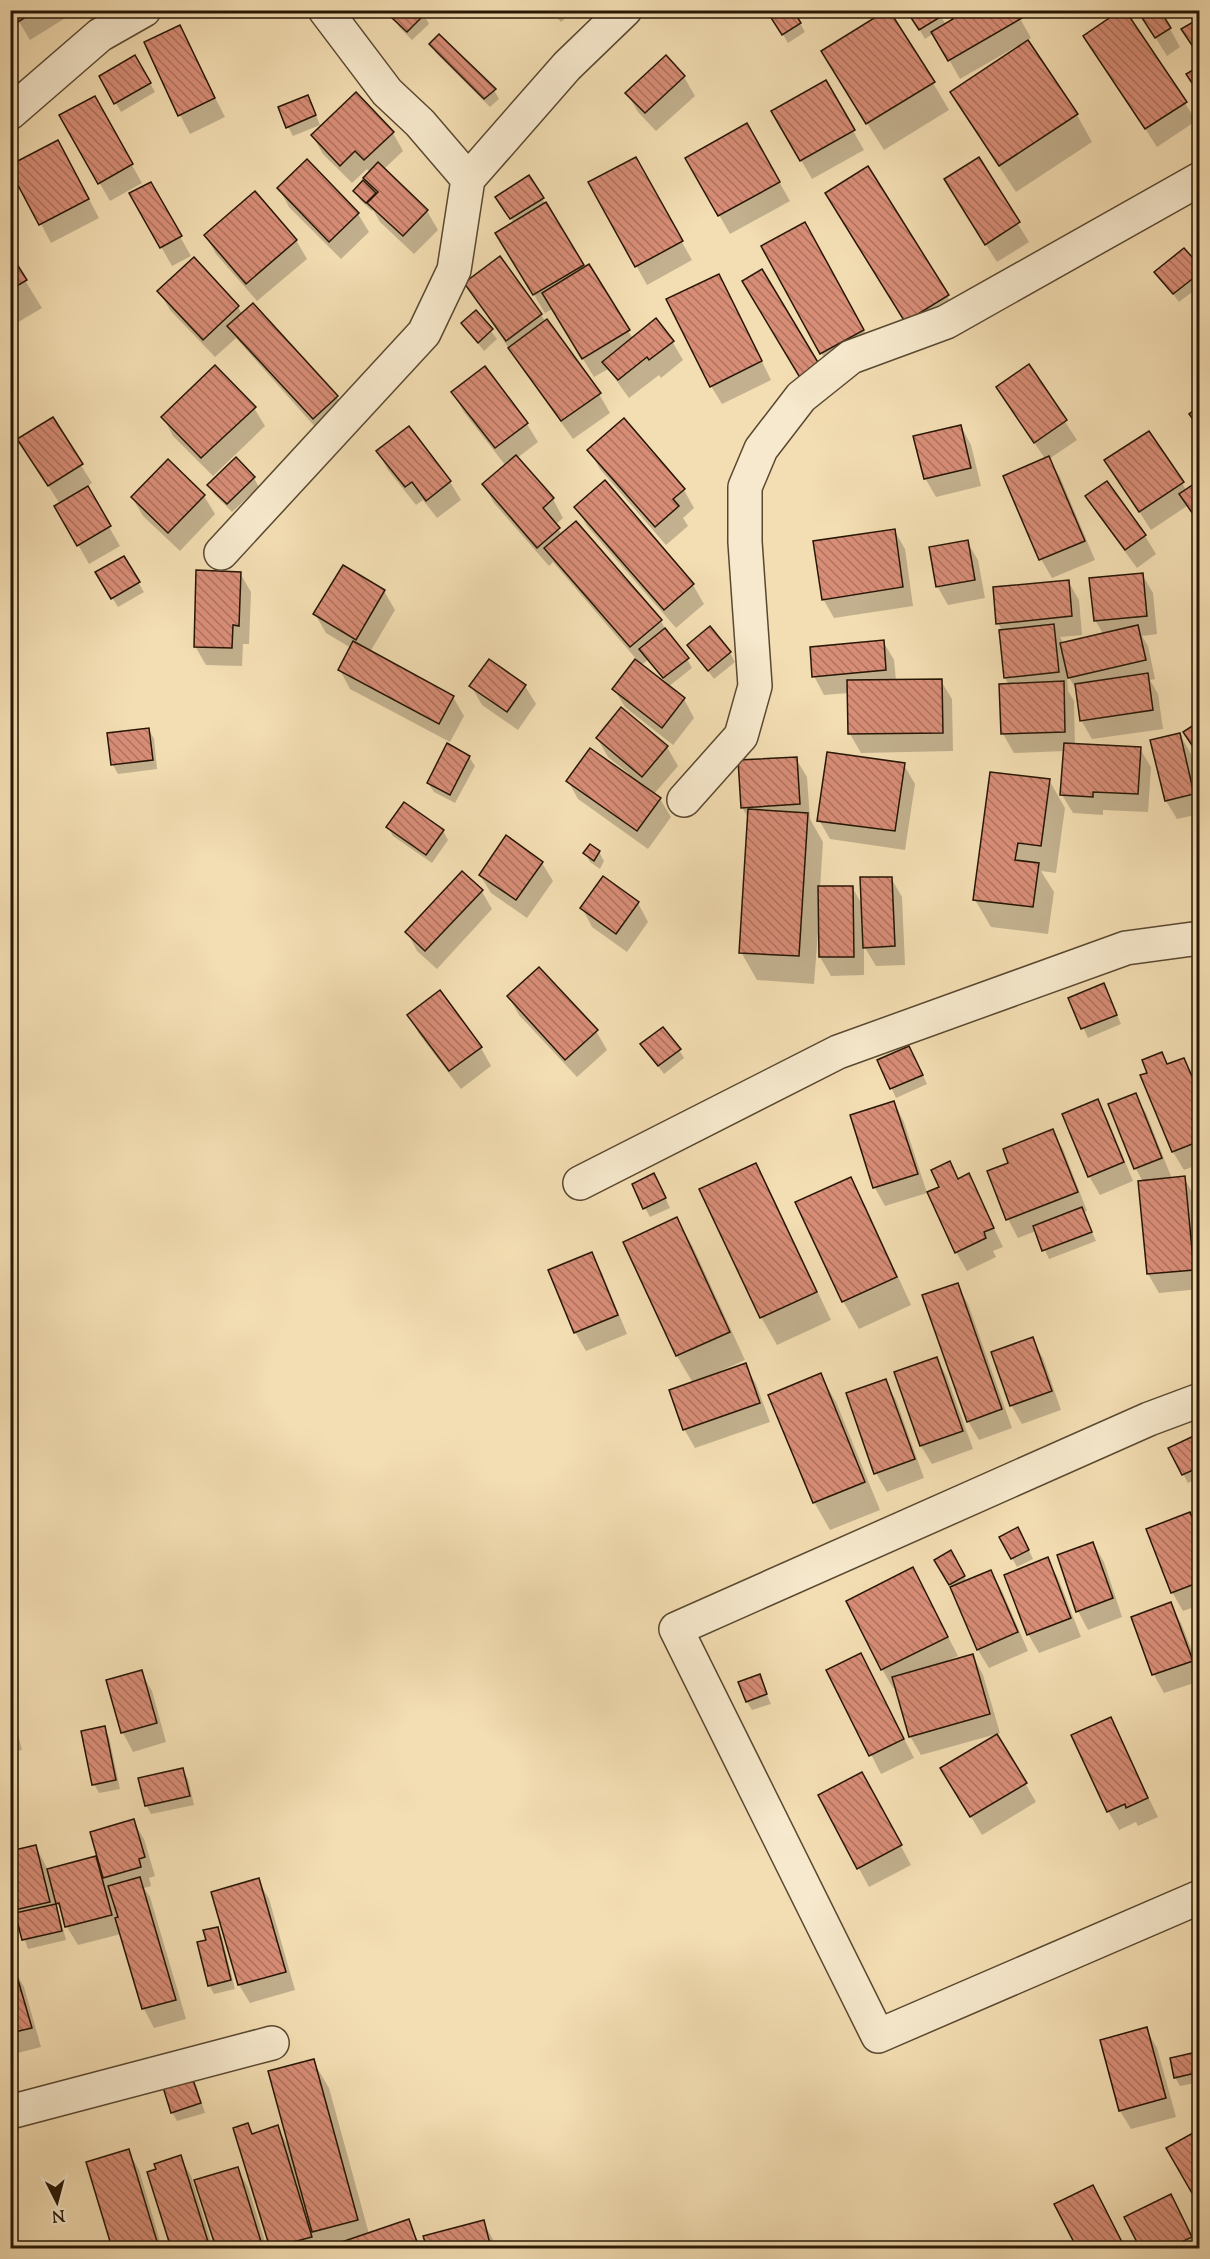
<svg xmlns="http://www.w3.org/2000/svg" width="1210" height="2259" viewBox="0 0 1210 2259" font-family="'Sorts Mill Goudy',serif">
	<defs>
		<pattern id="building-back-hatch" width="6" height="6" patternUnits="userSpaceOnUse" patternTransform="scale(1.5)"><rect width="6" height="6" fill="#d88d77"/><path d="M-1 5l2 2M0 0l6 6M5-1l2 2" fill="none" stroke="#af725f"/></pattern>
	</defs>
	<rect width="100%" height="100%" fill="#f3ddb2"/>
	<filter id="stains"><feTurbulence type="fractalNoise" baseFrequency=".00333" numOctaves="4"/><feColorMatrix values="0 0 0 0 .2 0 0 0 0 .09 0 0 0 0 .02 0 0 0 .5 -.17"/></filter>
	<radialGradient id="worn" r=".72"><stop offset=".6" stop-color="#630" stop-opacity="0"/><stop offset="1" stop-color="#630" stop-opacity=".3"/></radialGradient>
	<!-- shadow -->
	<g fill="#0003" fill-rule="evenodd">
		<polygon points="12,10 64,10 67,17 30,40"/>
		<polygon points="550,10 575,10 561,22"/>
		<polygon points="768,10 800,23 805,32 788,43"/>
		<polygon points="908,10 937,10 946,25 955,20 1015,10 1031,38 1027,40 1077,115 1092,142 1016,192 968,120 952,93 1027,43 1026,41 960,79 934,33 925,39"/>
		<polygon points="1061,10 1071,10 1064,15"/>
		<polygon points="1138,10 1170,29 1180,47 1167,56"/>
		<polygon points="424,15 429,24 412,40 399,27 394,18"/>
		<polygon points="179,27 225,117 190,134 180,115"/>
		<polygon points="1085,36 1185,103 1196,121 1157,147"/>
		<polygon points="431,44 494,90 499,99 490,107 436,53"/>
		<polygon points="135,57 155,92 121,112 101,77"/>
		<polygon points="666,57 684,77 695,96 656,131 638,112 627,93"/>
		<polygon points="839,79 933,83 949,110 884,150"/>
		<polygon points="825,82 864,150 812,179 773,112"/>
		<polygon points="308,96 320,125 293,136 288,127"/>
		<polygon points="94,98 142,183 110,201 61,116"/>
		<polygon points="747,125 790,201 730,234 687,159"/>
		<polygon points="393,133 403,151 384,169 427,211 438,230 414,254 380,222 373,210 372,211 360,200 355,191 371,189 365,178 370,172 367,169 352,183 323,154 312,135"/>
		<polygon points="635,159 692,260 647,285 590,183"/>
		<polygon points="978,159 1029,242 997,262 957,199"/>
		<polygon points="68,160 99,218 51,243 11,167"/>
		<polygon points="867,168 964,323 922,349 842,221"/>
		<polygon points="150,184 191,256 172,266 131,194"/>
		<polygon points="279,188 358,214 369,232 341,259 289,207"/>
		<polygon points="542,198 585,269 588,266 633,339 672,341 683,360 661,378 659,375 629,398 608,369 594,377 552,309 545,313 508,252 514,223 502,206"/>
		<polygon points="206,236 296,240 307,259 257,301 216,254"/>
		<polygon points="763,247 821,251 879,359 837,381"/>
		<polygon points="10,256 42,308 10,327"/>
		<polygon points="499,258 599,394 610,413 573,439 521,367 466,283"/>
		<polygon points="1200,268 1200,286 1179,302 1156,272"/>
		<polygon points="159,291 238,307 242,314 337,397 348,416 324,437 236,338 215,357 170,310"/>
		<polygon points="729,294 771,380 722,404 711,386"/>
		<polygon points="476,312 497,339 484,351 462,323"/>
		<polygon points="1028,366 1077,440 1049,459 1060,477 1095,560 1052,578 1041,559 1005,477 1046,460 1009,406"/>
		<path d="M453 392 527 424 538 442 517 458 553 499 563 518 555 525 562 535 661 621 670 638 687 659 692 668 668 687 684 699 694 718 673 745 625 707 614 689 637 660 553 562 549 566 494 503 484 485 506 466 463 411ZM648 660 668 685 641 665Z"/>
		<polygon points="254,408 265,426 213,476 173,436 163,417"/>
		<polygon points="52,419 92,483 86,487 120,546 89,564 56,506 60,504 30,458"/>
		<polygon points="961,426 971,445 981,486 936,497 925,478"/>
		<polygon points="589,450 684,490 694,508 683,518 688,526 666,545 600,469"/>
		<polygon points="378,452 450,482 461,500 437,518 423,500 416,505 388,470"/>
		<polygon points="1106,460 1182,483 1186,490 1200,481 1200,525 1187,506 1151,530"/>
		<polygon points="254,478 259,487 232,512 214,494 209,485"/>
		<polygon points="605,483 693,585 704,604 676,628 587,526 576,507"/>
		<polygon points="204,496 215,514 180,551 143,516 132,497"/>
		<polygon points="1087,496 1145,536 1156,554 1137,568 1098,515"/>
		<polygon points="894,530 905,549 913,606 834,618 823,599"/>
		<polygon points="967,542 978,560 985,598 948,605 937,586"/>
		<polygon points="123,558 144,592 118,607 97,573"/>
		<polygon points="343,567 384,591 395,610 370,652 453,697 464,716 450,742 350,689 340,670 351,648 326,633 315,614"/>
		<polygon points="240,573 251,592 249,644 243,644 242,666 206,665 195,646"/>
		<polygon points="1142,574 1153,593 1157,634 1142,636 1148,646 1155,679 1150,680 1158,694 1163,729 1092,739 1081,720 1077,691 1067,674 1068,691 1074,701 1075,745 1140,749 1151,767 1148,812 1103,810 1103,815 1073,813 1062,795 1065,751 1014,753 1003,734 1009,685 1005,678 1002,631 998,623 1068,581 1079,600 1082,635 1060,637 1064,644 1104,635 1095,620"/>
		<polygon points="883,641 894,660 896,681 941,681 952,699 953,751 861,753 850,734 849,693 824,695 814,676"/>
		<polygon points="689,645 730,653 735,662 714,679"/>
		<polygon points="471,686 525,686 536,704 518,730 482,705"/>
		<polygon points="149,730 154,739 157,769 118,774 113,765"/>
		<polygon points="1180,735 1191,754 1200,794 1200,814 1177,819 1166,801"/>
		<polygon points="597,738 667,747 678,766 654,794 660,799 671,817 648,849 578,799 568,781 627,776 629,774 608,757"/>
		<polygon points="469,757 475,766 455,803 434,792 428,783"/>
		<polygon points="796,759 807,777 810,819 823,842 820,888 852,887 863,906 891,878 902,897 905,965 876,966 864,946 864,975 831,976 820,957 820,932 818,932 814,984 757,980 741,952 748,818 742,807"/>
		<polygon points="904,765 915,784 905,850 830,839 819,820"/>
		<polygon points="1049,780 1065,808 1056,873 1041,871 1054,892 1048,934 991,927 975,900"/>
		<polygon points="388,827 443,831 448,840 432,863 393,836"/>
		<polygon points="599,852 604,861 600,869 590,862 585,853"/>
		<polygon points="542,863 553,881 527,918 491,893 480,875"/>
		<polygon points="481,890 492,909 437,969 417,951 407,932"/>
		<polygon points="638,903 648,922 627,952 592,927 582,908"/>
		<polygon points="1108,994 1121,1024 1088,1038 1070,999"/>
		<polygon points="509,997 596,1031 607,1050 577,1077 519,1015"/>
		<polygon points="409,1015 481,1048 491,1066 461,1089 419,1034"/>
		<polygon points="642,1045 679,1050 684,1058 664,1074"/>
		<polygon points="1162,1054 1168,1066 1184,1060 1200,1090 1200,1164 1184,1170 1173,1152 1142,1076 1149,1074"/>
		<polygon points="914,1056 927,1084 896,1098 879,1061"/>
		<polygon points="1135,1095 1146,1113 1172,1179 1184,1178 1195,1197 1200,1246 1200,1289 1159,1293 1148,1274 1143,1182 1136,1169 1110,1105"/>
		<polygon points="1097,1101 1108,1120 1133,1181 1100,1195 1089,1176"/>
		<polygon points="894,1103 904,1122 927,1193 885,1206 875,1188 852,1116"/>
		<polygon points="1052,1131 1063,1149 1087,1211 1083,1212 1096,1241 1049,1259 1036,1231 1018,1238 1008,1219 1010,1164"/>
		<polygon points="949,1163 959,1180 968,1175 1003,1247 993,1251 996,1257 967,1271 956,1252 941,1188"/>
		<polygon points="755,1165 771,1193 831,1320 777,1345 761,1317"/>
		<polygon points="850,1179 866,1207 911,1305 859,1329 843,1301"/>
		<polygon points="659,1184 670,1208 650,1217 645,1208"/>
		<polygon points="677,1219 693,1247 745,1360 716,1373 717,1375 745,1365 756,1384 770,1422 695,1448 684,1429 693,1383 677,1356 625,1242"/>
		<polygon points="591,1254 602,1273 627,1334 586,1351 575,1332"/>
		<polygon points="957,1285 968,1304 1012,1428 979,1440 968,1421"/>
		<polygon points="1032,1339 1043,1358 1061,1410 1022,1424 1011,1405"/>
		<polygon points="936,1358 947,1377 973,1449 932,1464 921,1446 896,1372"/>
		<polygon points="820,1375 836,1402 880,1510 830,1530 814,1502"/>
		<polygon points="885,1381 896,1400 924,1478 887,1492 876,1473"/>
		<polygon points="1198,1435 1200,1439 1200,1478 1188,1483 1183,1474"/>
		<polygon points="1190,1514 1200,1531 1200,1605 1183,1611 1172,1592"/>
		<polygon points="1023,1538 1033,1559 1017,1567 1012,1558"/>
		<polygon points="1093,1543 1104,1562 1122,1617 1088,1630 1078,1611"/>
		<polygon points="951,1552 967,1582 991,1572 1002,1591 1028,1651 989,1668 978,1650 952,1588 936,1560"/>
		<polygon points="1047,1559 1058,1578 1081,1637 1039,1653 1028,1634 1006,1576"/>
		<polygon points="923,1588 958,1656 945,1662 973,1656 983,1675 1000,1733 921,1755 910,1736 896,1687 893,1688 882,1669 848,1601"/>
		<polygon points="1170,1604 1181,1623 1200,1671 1200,1681 1164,1693 1154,1675 1133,1618"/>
		<polygon points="861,1655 914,1758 881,1774 828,1670"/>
		<polygon points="141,1672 152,1691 166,1742 133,1752 123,1733 108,1681"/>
		<polygon points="759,1676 771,1704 752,1710 747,1702"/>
		<polygon points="10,1704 22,1750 10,1752"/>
		<polygon points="1110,1719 1158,1817 1138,1826 1136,1822 1119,1830 1108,1811"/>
		<polygon points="104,1728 109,1737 120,1789 99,1793 94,1784"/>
		<polygon points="182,1770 188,1779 194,1805 151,1814 146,1805"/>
		<polygon points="1025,1783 1036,1802 982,1835 953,1787"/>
		<polygon points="872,1792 911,1865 869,1887 820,1796"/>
		<polygon points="133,1821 144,1839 155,1876 149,1878 151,1886 144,1888 150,1897 186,2019 154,2028 144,2009 121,1934 78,1945 67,1927 62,1912 55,1899 66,1940 28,1949 21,1930 17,1931 10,1920 10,1852 36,1847 48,1870 98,1857"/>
		<polygon points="258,1880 269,1899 295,1990 250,2003 239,1985 213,1893"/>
		<polygon points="217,1928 222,1937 235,1989 214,1994 209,1985 207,1941"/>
		<polygon points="13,1968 24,1987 41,2047 10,2055 10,1969"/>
		<polygon points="1146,2029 1157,2048 1176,2117 1131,2129 1120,2111 1102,2041"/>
		<polygon points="1196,2053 1200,2059 1200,2082 1180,2086 1175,2077"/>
		<polygon points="313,2061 329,2088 369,2234 408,2221 422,2248 324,2248 318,2238 320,2248 272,2248 235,2129 247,2125 253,2135 277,2127 291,2150"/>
		<polygon points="191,2076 196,2085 205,2113 177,2121 172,2112"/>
		<polygon points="128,2151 139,2170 162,2248 114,2248 88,2163"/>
		<polygon points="180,2157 191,2176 213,2248 172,2248 149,2173"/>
		<polygon points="237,2168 248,2187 267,2248 218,2248 196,2181"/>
		<polygon points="1093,2187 1104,2205 1125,2248 1078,2248 1056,2204"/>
		<polygon points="1181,2214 1198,2248 1142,2248 1126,2217"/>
		<polygon points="483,2222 498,2248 428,2248 425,2237"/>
	</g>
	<!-- building -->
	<g fill="url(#building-back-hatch)" stroke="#261604" stroke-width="1.5">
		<polygon points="11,10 37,10 18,22"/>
		<polygon points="400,10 422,10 425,14 407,32 392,18"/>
		<polygon points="766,10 793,10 801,23 782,35"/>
		<polygon points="887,10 889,10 935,82 866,124 821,51"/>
		<polygon points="906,10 939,10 942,16 919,30"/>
		<polygon points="948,10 1017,10 1022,18 948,61 931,32 953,19"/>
		<polygon points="1121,10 1125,10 1187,102 1145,129 1083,36"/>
		<polygon points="1137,10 1160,10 1171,28 1155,38"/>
		<polygon points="1200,18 1200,57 1181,29"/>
		<polygon points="180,25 215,98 178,116 144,42"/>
		<polygon points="439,34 496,89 484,99 429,44"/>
		<polygon points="1028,40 1078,114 999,166 950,92"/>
		<polygon points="135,55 151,83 114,104 99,76"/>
		<polygon points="666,55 685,76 645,113 625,93"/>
		<polygon points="1200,66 1200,95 1186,74"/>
		<polygon points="826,80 855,130 800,161 771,111"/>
		<polygon points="356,92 394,132 364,160 355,151 340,166 311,135"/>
		<polygon points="308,95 316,115 286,128 278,107"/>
		<polygon points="95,96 133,164 98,184 59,115"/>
		<polygon points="747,123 780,182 718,216 685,158"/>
		<polygon points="58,140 89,199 39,225 10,170 10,165"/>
		<polygon points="636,157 683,241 635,267 588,182"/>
		<polygon points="979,157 1020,222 985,245 944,179"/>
		<polygon points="307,159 359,213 329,242 277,188"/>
		<polygon points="378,162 428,210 403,236 367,203 378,192 363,178"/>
		<polygon points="868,166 949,295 905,322 825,193"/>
		<polygon points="529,175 544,198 510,219 495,197"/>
		<polygon points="363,180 376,193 366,203 353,191"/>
		<polygon points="151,182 182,236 160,248 129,193"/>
		<polygon points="255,191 297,240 246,284 204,235"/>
		<polygon points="546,202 584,265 533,295 495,233"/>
		<polygon points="805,222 864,330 820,354 761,246"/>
		<polygon points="1184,248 1200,266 1200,273 1173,294 1154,272"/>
		<polygon points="10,253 27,280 10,290"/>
		<polygon points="500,256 542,314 506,341 464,283"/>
		<polygon points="194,257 239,306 203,340 157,291"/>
		<polygon points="589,264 630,330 582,359 542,293"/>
		<polygon points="762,269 825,374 805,386 742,281"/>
		<polygon points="719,274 762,361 710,387 666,299"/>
		<polygon points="253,303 338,396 313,419 227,326"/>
		<polygon points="476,310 493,329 478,343 461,323"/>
		<polygon points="656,318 674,341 649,360 647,357 618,380 602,362"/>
		<polygon points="547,319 601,393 561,421 508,348"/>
		<polygon points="1029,364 1067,420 1034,443 996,387"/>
		<polygon points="215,365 256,407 201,458 161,417"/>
		<polygon points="485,366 528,423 495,448 451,392"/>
		<polygon points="1200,406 1200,429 1189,414"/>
		<polygon points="53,417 83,464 48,486 17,439"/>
		<polygon points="624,418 685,489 673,499 679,506 655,527 587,450"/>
		<polygon points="961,425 971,468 924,479 913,436"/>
		<polygon points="409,426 451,481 426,501 412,482 405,487 376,451"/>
		<polygon points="1149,431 1184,482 1139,512 1104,460"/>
		<polygon points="516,455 554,498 543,508 560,528 537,548 482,484"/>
		<polygon points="1049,456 1085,541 1039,560 1003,476"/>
		<polygon points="236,457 255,477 227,504 207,485"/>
		<polygon points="168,459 205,495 168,533 131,497"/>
		<polygon points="605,480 694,584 664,610 574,507"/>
		<polygon points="1200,480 1200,524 1179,494"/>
		<polygon points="1107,481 1146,535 1125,550 1085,496"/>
		<polygon points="88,486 111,526 77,546 54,506"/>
		<polygon points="576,521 662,620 630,647 544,548"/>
		<polygon points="895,529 903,587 822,600 813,541"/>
		<polygon points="968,540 975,580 936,587 929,547"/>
		<polygon points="124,556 140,582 111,599 95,572"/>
		<polygon points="343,565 385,590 356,640 313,614"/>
		<polygon points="196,570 241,572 239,626 233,625 232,648 194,647"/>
		<polygon points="1143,573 1147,616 1094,621 1089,578"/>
		<polygon points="1069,580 1072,616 996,624 993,587"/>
		<polygon points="1054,624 1059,672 1004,678 999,630"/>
		<polygon points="1138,625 1146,660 1068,678 1060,643"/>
		<polygon points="710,626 731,652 708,671 687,645"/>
		<polygon points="665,628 689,658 663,678 639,649"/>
		<polygon points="884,640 886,670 812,677 810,647"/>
		<polygon points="353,641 454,696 439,724 338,670"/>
		<polygon points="489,659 526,685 507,712 469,686"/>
		<polygon points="635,659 685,698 662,728 612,689"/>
		<polygon points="1148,673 1153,710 1080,721 1075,684"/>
		<polygon points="942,679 943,733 848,734 847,680"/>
		<polygon points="1064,681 1065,732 1001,734 999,684"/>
		<polygon points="621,707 668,746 642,777 596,738"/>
		<polygon points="1200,721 1200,757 1183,732"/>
		<polygon points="149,728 153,760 111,765 107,733"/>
		<polygon points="1180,733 1194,794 1165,801 1150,740"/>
		<polygon points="447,743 470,756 450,795 427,783"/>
		<polygon points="1064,743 1141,747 1138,794 1093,792 1093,797 1060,795"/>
		<polygon points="590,748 661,798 637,831 566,781"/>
		<polygon points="827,752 905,763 895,831 817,821"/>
		<polygon points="797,757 800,804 741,808 738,760"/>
		<polygon points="990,772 1050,779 1041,846 1018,843 1015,860 1039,863 1033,907 973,900"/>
		<polygon points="404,802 444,830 426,855 386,827"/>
		<polygon points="748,809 808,813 799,956 739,953"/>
		<polygon points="506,835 543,862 516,900 479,875"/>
		<polygon points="590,844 600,851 594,861 583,853"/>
		<polygon points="462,871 483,890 425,951 405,932"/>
		<polygon points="603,876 639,902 616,934 580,908"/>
		<polygon points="860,877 892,877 895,946 863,948"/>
		<polygon points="818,886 853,886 854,957 819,957"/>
		<polygon points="539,967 598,1030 565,1060 507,996"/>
		<polygon points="1104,983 1117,1015 1081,1029 1068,998"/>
		<polygon points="440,990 482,1047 449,1071 407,1015"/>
		<polygon points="663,1027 681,1049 658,1066 640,1044"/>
		<polygon points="909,1046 923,1075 890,1089 877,1060"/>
		<polygon points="1162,1052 1167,1064 1184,1058 1200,1095 1200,1141 1172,1152 1140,1075 1147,1073 1142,1060"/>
		<polygon points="1136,1093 1162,1158 1134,1169 1108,1104"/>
		<polygon points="1098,1099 1124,1162 1088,1177 1062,1114"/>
		<polygon points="894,1101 918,1174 873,1188 850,1115"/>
		<polygon points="1053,1129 1078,1192 1006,1220 987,1171 1008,1163 1003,1149"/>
		<polygon points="950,1161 958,1179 969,1173 994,1228 984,1232 986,1238 955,1253 927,1192 939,1187 931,1170"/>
		<polygon points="756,1163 817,1292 760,1318 699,1189"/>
		<polygon points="654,1173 666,1198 643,1209 632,1184"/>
		<polygon points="1194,1173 1200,1173 1200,1220"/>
		<polygon points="1185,1176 1194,1270 1147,1274 1138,1181"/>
		<polygon points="851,1177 897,1277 842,1302 795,1202"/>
		<polygon points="1082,1207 1092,1232 1042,1251 1033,1226"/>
		<polygon points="677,1217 730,1332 676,1356 623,1242"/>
		<polygon points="592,1252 618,1315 574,1333 548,1270"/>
		<polygon points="958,1283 1002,1409 967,1422 922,1295"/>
		<polygon points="1033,1337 1052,1391 1010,1406 991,1352"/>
		<polygon points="937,1357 963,1431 920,1446 894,1372"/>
		<polygon points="746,1363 760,1403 683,1430 669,1390"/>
		<polygon points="821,1373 865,1482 813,1503 768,1395"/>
		<polygon points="886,1379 915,1459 874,1474 846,1393"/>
		<polygon points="1198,1434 1200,1467 1182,1475 1168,1448"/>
		<polygon points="1190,1512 1200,1536 1200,1582 1171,1593 1146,1529"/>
		<polygon points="1018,1527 1029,1550 1011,1559 999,1537"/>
		<polygon points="1093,1542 1113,1598 1076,1612 1057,1555"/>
		<polygon points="951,1550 965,1576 949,1585 934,1560"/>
		<polygon points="1048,1557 1071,1618 1027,1635 1004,1575"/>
		<polygon points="913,1567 948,1637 881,1670 846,1601"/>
		<polygon points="991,1570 1018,1632 977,1650 950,1587"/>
		<polygon points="1171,1602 1193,1661 1152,1675 1131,1617"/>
		<polygon points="861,1653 904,1739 869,1756 826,1670"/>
		<polygon points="973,1654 990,1714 909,1737 892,1677"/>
		<polygon points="142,1670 157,1723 121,1733 106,1680"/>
		<polygon points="760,1674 767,1694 746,1702 738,1682"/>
		<polygon points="1111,1717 1148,1798 1126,1808 1125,1804 1107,1812 1071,1735"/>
		<polygon points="105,1726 116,1780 92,1785 81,1731"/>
		<polygon points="997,1734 1027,1783 970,1817 940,1768"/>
		<polygon points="183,1768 190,1796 145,1806 138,1778"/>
		<polygon points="862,1772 902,1845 857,1869 818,1795"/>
		<polygon points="134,1819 145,1857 139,1859 141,1867 103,1878 90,1832"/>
		<polygon points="36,1845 50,1902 10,1911 10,1851"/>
		<polygon points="96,1856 112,1915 65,1927 59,1903 56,1904 47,1869"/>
		<polygon points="140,1877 176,2000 142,2009 115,1918 118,1917 108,1886"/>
		<polygon points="259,1878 286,1972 238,1985 211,1892"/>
		<polygon points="56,1904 62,1931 22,1940 15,1913"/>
		<polygon points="218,1927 231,1980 208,1986 197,1942 206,1940 203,1930"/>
		<polygon points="14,1966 32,2028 10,2033 10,1967"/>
		<polygon points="1147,2027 1166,2098 1119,2111 1100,2040"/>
		<polygon points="1197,2052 1200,2072 1174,2078 1170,2058"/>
		<polygon points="314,2059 358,2220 312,2232 268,2071"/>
		<polygon points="191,2074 201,2103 171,2113 162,2084"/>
		<polygon points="248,2123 252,2134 278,2125 312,2237 270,2248 233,2128"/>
		<polygon points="1200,2129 1200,2207 1166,2148"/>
		<polygon points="129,2149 159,2248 112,2248 86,2162"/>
		<polygon points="181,2155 210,2248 171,2248 147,2172 156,2169 154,2164"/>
		<polygon points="238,2167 263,2248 216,2248 194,2180"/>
		<polygon points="1093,2185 1125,2248 1077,2248 1054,2204"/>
		<polygon points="1171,2194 1192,2237 1169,2248 1140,2248 1124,2217"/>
		<polygon points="409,2219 419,2248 324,2248"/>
		<polygon points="484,2220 491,2248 427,2248 423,2236"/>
	</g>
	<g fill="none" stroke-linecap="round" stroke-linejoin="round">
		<defs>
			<g id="minor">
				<polyline points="325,10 387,92 420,123 468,179"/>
				<polyline points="10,113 100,35 144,10"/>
				<polyline points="221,553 424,333 454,270 468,179 567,66 625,10"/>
				<polyline points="684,800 741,736 755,686 745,542 745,487 761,449 801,397 851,357 946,322 1200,179"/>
				<polyline points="580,1183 838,1052 1126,948 1200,938"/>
				<polyline points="1200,1400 1149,1419 676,1629 878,2036 1200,1897"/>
				<polyline points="10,2112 272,2043"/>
			</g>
		</defs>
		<!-- minor casing -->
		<use href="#minor" stroke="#594830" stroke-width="36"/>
		<!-- minor -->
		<use href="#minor" stroke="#f7e9cd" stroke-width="33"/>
	</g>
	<!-- margin -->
	<rect width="1210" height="2259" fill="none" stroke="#f3ddb2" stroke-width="36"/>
	<rect x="12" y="12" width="1186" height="2235" fill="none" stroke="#261604" stroke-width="3"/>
	<rect x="18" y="18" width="1174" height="2223" fill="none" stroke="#261604" stroke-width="1.5"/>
	<!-- north arrow -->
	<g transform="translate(57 2202) rotate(174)" stroke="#f7e9cd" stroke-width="4.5" paint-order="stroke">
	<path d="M0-4.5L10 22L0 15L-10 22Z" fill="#261604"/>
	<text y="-9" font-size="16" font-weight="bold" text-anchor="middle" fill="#261604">N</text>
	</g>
	<rect width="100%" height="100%" filter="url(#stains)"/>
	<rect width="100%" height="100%" fill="url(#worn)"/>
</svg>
